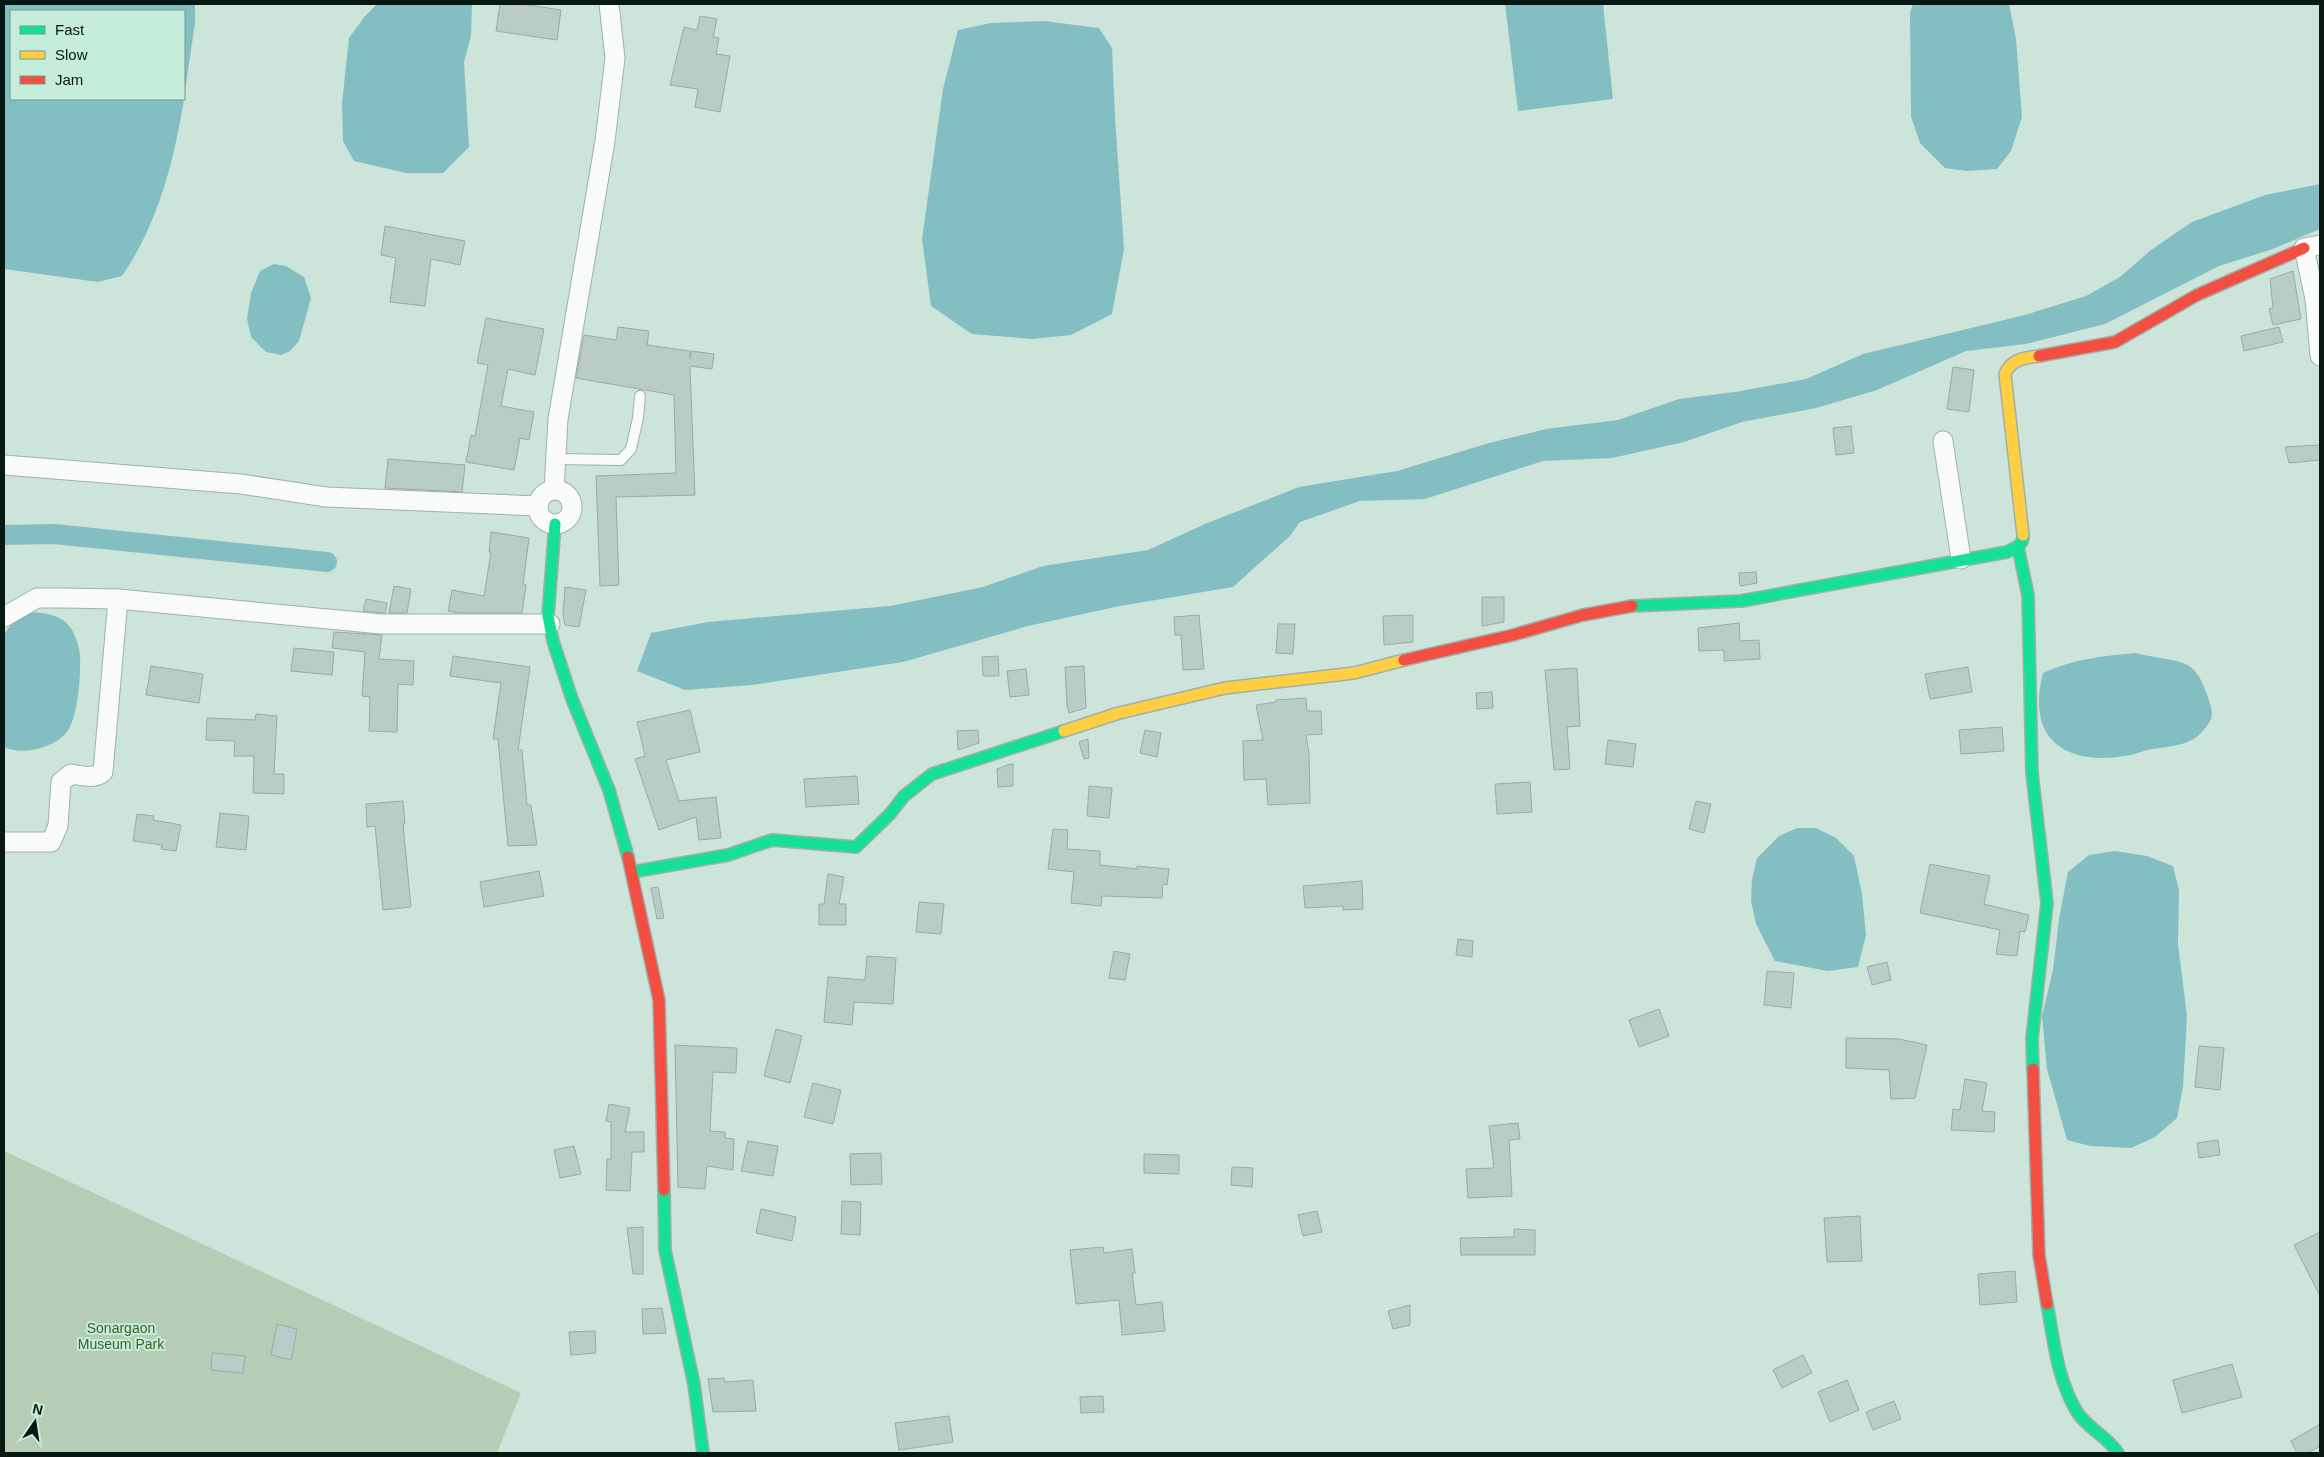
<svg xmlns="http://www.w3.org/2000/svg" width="2324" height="1457" viewBox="0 0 2324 1457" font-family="Helvetica,sans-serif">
	<rect width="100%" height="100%" fill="#cde4db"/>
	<!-- green -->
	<polygon fill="#b6ccb5" points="4,1151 521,1393 497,1453 4,1453"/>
	<!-- water -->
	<g fill="#83bfc2">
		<path d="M4 4H195V23L184 98V11H11V99H184C174 161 158 224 122 276L98 282 4 269Z"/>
		<polygon points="377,4 472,4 471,36 464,62 469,147 443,173 406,173 354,161 343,141 342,103 349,38 365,16"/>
		<polygon points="1505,4 1603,4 1613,99 1518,111"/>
		<polygon points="1913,4 2009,4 2016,39 2022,117 2011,151 1997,169 1967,171 1945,168 1920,143 1911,117 1910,13"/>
		<polygon points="1044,21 1099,28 1112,48 1115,117 1124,249 1112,314 1071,335 1032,339 972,334 931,306 922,239 943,89 958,30 991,23"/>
		<polygon points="2320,184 2320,229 2273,249 2219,266 2105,324 2026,344 1966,351 1877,390 1816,408 1742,422 1684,442 1612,458 1543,461 1425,499 1360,501 1300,522 1290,536 1233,587 1120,606 1028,626 903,662 752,685 685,690 637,671 651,633 708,622 890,606 983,587 1043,566 1148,550 1205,524 1299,487 1397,471 1489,443 1546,429 1618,420 1679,399 1735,392 1806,379 1863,354 2025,315 2086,296 2120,277 2151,250 2192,222 2265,195"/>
		<polygon points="274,264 286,266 304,277 311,298 299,341 290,351 281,355 266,352 251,337 247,319 251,293 260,271"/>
		<path d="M32 612C45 613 62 615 70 627 75 633 80 649 80 656 81 674 78 717 67 732 54 748 22 756 4 747V634L13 622Z"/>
		<path d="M2135 653C2150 657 2168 658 2183 663 2196 667 2202 681 2206 692 2209 701 2215 713 2210 721 2195 748 2173 745 2147 750 2140 752 2133 755 2125 756 2063 766 2026 737 2043 673 2073 659 2102 656 2135 653Z"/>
		<polygon points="1797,828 1816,828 1836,838 1854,856 1862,894 1866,935 1858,967 1828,971 1775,961 1756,924 1751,901 1752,880 1757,858 1779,836"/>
		<polygon points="2115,851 2147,856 2173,866 2179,890 2178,944 2187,1016 2183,1087 2177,1118 2155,1137 2131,1148 2090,1146 2067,1140 2047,1069 2042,1016 2053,970 2059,919 2068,872 2089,855"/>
	</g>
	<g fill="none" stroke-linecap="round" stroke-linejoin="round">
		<!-- canal -->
		<polyline stroke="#83bfc2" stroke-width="20" points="4,535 54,534 327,562"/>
	</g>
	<!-- building -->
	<g fill="#b9ccc7" stroke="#98aba6">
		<polygon points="500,4 522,4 561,10 557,40 496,31"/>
		<polygon points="700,16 717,19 713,37 719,38 716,54 730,56 720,112 695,107 698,89 670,85 684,27 697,30"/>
		<polygon points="385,226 465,241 460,265 431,259 425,306 390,302 396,258 381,255"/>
		<polygon points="2293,271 2301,319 2273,325 2269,309 2273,308 2270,279"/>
		<polygon points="486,318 544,329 535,375 508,369 501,406 534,412 529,440 520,438 514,470 466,462 471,435 475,436 488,365 477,363"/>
		<polygon points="618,327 649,331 647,345 690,351 690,359 691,351 714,354 712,369 690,366 695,495 616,497 619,585 600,586 596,476 676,473 674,395 576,378 584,335 616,340"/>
		<polygon points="2279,327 2283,342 2244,351 2241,336"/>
		<polygon points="1953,367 1974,370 1969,412 1947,409"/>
		<polygon points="1851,426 1854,453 1836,455 1833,428"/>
		<polygon points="2320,445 2320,460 2289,463 2285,447"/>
		<polygon points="388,459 465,465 462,492 385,488"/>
		<polygon points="491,532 529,538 523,584 526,585 522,613 460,613 448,611 452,590 484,596 491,552 489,552"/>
		<polygon points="1756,572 1757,583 1740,586 1739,573"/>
		<polygon points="394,586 411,589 407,613 389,613"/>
		<polygon points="565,587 586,590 579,627 565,625 563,615"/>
		<polygon points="1482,597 1504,597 1504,622 1482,626"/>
		<polygon points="366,599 387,603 385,613 363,611"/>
		<polygon points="1199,615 1204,669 1183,670 1181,635 1175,635 1174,617"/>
		<polygon points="1413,615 1413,642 1384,645 1383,616"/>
		<polygon points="1739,623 1740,641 1759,640 1760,659 1724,661 1724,650 1699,651 1698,628"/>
		<polygon points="1278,624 1295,624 1293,654 1276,653"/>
		<polygon points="334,632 382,635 379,659 414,661 413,685 398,684 397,732 369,731 370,697 362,696 365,652 332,648"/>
		<polygon points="294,648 334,652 332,675 291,671"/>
		<polygon points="453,656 530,667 518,750 522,750 527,805 531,805 537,845 508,846 498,739 493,739 501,683 450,676"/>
		<polygon points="998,656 999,676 983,676 982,657"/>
		<polygon points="151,666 203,674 199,703 146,695"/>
		<polygon points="1084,666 1086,708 1069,713 1067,705 1065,667"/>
		<polygon points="1968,667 1972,692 1930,699 1925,674"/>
		<polygon points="1577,668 1580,726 1567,727 1570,769 1554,770 1545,670"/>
		<polygon points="1026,669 1029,695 1010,697 1007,671"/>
		<polygon points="1492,692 1493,708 1477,709 1476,693"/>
		<polygon points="1306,698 1307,711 1321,711 1322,734 1306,735 1309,753 1310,803 1268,805 1266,779 1244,780 1243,741 1263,740 1256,705 1276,702 1276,700"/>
		<polygon points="690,710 700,752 666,760 679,801 716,797 721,838 699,840 696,817 659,830 635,759 645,756 637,722"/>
		<polygon points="256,714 277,716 274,774 284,774 284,794 253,793 254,756 234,756 235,741 206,740 207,718 255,720"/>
		<polygon points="2002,727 2004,751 1961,754 1959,730"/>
		<polygon points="978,730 979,743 958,750 957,731"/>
		<polygon points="1145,730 1161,733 1157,757 1140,753"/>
		<polygon points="1088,739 1089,758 1084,759 1079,742"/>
		<polygon points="1608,740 1636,744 1633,767 1605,764"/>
		<polygon points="1010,764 1013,764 1013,786 998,787 997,769"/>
		<polygon points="857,776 859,804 806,807 804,779"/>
		<polygon points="1530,782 1532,812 1497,814 1495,784"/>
		<polygon points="1089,786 1112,788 1109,818 1087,816"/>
		<polygon points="403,801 405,824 403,824 411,907 383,910 375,826 367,827 366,804"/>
		<polygon points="1696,801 1711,804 1704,833 1689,829"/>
		<polygon points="220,813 249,816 246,850 216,847"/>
		<polygon points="137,814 154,816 153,820 181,825 176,851 161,849 162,845 133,841"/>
		<polygon points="1053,829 1068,830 1067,849 1100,851 1100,865 1137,869 1137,866 1169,869 1167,885 1163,884 1162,898 1102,896 1101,906 1071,903 1074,872 1048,869"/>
		<polygon points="1930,864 1990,876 1984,904 2029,915 2025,932 2020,931 2017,956 1996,954 2000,930 1920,913"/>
		<polygon points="539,871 544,896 484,907 480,882"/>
		<polygon points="828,874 844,877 839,904 846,904 846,925 819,925 819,904 824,904"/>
		<polygon points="1362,881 1363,909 1343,910 1343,906 1305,908 1303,886"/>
		<polygon points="658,887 664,918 657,919 651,888"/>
		<polygon points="919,902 944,904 941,934 916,932"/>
		<polygon points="1458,939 1473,941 1472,957 1456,955"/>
		<polygon points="1114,951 1130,954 1125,980 1109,978"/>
		<polygon points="867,956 896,958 893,1004 854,1002 852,1025 824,1022 828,977 865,980"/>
		<polygon points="1887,962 1891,980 1872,985 1867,967"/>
		<polygon points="1767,971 1794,973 1791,1008 1764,1005"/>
		<polygon points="1659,1009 1669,1036 1639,1047 1629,1020"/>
		<polygon points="776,1029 802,1036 790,1083 764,1076"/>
		<polygon points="1846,1038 1899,1039 1927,1045 1915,1098 1891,1099 1889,1070 1846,1068"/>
		<polygon points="675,1045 737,1048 736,1073 713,1072 710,1131 725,1132 725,1138 734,1139 733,1170 707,1166 705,1189 678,1187"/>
		<polygon points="2199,1046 2224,1048 2220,1090 2195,1087"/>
		<polygon points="1965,1079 1987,1083 1982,1111 1995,1112 1994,1132 1951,1130 1953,1109 1960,1110"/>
		<polygon points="813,1083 841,1090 833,1124 804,1117"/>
		<polygon points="609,1104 630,1108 625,1132 644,1132 644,1152 632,1152 630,1191 606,1190 607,1159 611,1159 611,1122 606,1121"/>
		<polygon points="1518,1123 1520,1139 1509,1140 1512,1196 1468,1198 1466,1169 1494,1168 1489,1126"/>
		<polygon points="2218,1140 2220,1155 2199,1158 2197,1143"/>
		<polygon points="748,1141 778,1146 773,1176 741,1171"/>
		<polygon points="574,1146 581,1174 560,1178 554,1150"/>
		<polygon points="881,1153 882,1184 851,1185 850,1154"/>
		<polygon points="1144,1154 1179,1155 1179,1174 1144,1173"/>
		<polygon points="1232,1167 1253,1168 1252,1187 1231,1185"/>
		<polygon points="842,1201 861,1202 860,1235 841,1234"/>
		<polygon points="761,1209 796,1217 792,1241 756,1233"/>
		<polygon points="1317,1211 1322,1232 1303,1236 1298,1215"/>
		<polygon points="1860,1216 1862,1261 1827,1262 1824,1218"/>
		<polygon points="643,1227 643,1274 633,1274 627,1228"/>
		<polygon points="1514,1229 1535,1230 1535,1255 1461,1255 1460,1238 1514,1237"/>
		<polygon points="2320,1232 2320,1296 2294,1245"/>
		<polygon points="1103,1247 1104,1253 1132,1249 1135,1273 1132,1273 1136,1305 1162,1302 1165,1331 1122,1335 1119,1300 1076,1304 1070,1250"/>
		<polygon points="2015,1271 2017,1302 1980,1305 1978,1274"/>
		<polygon points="1410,1305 1410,1325 1393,1329 1388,1311"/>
		<polygon points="662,1308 666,1333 643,1334 642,1309"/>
		<polygon points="277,1324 297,1329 291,1360 271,1355"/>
		<polygon points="595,1331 596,1353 571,1355 569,1332"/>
		<polygon points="212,1353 245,1356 243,1373 211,1370"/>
		<polygon points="1803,1355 1812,1373 1782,1388 1773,1370"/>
		<polygon points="2232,1364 2242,1397 2182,1413 2173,1380"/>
		<polygon points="724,1378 725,1382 753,1380 756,1411 713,1412 708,1379"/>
		<polygon points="1847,1380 1859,1410 1830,1422 1818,1392"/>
		<polygon points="1103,1396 1104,1412 1081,1413 1080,1397"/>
		<polygon points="1894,1401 1901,1419 1873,1430 1866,1412"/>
		<polygon points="949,1416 953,1442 899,1450 895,1423"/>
		<polygon points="2320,1424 2320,1446 2308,1453 2297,1453 2291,1441"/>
	</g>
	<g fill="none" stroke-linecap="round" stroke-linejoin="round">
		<defs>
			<polyline id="lane" points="556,459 621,460 631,449 638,418 640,396"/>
			<g id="street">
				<polyline points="2320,245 2304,248 2315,299 2320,356"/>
				<polyline points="1943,441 1961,559"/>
				<polyline points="4,465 241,484 326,497 538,506"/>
				<polyline points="554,490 558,419 605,141 615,58 609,4"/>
				<circle cx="555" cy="507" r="17"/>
				<polyline points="4,617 37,598 62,598 118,599 381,624 550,624"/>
				<path d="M4 842H51L58 826 61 782 71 774C81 776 96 779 103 772L118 599"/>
			</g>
			<g id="fast">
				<polyline points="555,524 548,616 553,641 572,699 609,790 628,857"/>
				<polyline points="2018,547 2028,595 2032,773 2047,903 2032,1039 2033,1069"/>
				<path d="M1632 606 1741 601 2007 552C2015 548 2024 545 2023 535"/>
				<polyline points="632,872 728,855 772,840 856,847 890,814 904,796 932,774 1064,731"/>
				<polyline points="664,1190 665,1250 694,1384 703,1453"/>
				<path d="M2047 1304C2054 1341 2057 1379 2077 1412 2087 1428 2108 1437 2118 1453"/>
			</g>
			<g id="slow">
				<path d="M2023 535 2005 374C2011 359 2024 358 2039 356"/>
				<polyline points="1064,731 1119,713 1225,688 1354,673 1404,660"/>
			</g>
			<g id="jam">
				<polyline points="2039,356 2115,342 2197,295 2304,248"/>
				<polyline points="1404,660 1513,635 1583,615 1632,606"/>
				<polyline points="628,857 659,1000 664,1190"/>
				<polyline points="2033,1069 2039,1255 2047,1304"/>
			</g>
		</defs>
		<!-- lane casing -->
		<use href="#lane" stroke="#9fb0aa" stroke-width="12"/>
		<!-- street casing -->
		<use href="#street" stroke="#9fb0aa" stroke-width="21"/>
		<!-- fast casing -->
		<use href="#fast" stroke="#9fb0aa" stroke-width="14"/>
		<!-- slow casing -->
		<use href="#slow" stroke="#9fb0aa" stroke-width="14"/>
		<!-- jam casing -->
		<use href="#jam" stroke="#9fb0aa" stroke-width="14"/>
		<!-- lane -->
		<use href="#lane" stroke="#f8fbfa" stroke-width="10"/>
		<!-- street -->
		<use href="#street" stroke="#f8fbfa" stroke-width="19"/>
		<!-- fast -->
		<use href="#fast" stroke="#16e098" stroke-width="11"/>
		<!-- slow -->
		<use href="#slow" stroke="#ffcf43" stroke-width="11"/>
		<!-- jam -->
		<use href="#jam" stroke="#f24e42" stroke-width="11"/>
	</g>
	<g text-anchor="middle" stroke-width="4" stroke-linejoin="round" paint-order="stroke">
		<!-- park labels -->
		<g font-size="14" fill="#40631d" stroke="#c4eddc">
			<text x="121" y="1333">Sonargaon<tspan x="121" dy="16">Museum Park</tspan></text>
		</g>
	</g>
	<!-- border -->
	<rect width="2324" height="1457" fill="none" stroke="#081812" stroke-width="10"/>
	<!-- legend -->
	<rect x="10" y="10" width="175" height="90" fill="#c4eddc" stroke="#79988b"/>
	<rect x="20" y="26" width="25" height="8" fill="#16e098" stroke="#79988b"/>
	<text x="55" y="35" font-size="15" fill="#081812">Fast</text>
	<rect x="20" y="51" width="25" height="8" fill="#ffcf43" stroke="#79988b"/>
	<text x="55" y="60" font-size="15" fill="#081812">Slow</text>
	<rect x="20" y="76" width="25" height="8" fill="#f24e42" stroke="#79988b"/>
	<text x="55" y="85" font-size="15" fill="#081812">Jam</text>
	<!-- north arrow -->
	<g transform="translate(35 1422) rotate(13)" stroke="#c4eddc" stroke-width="4" paint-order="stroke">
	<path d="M0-4L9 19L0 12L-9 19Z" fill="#081812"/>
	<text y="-8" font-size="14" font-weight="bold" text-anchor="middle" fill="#081812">N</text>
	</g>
</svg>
